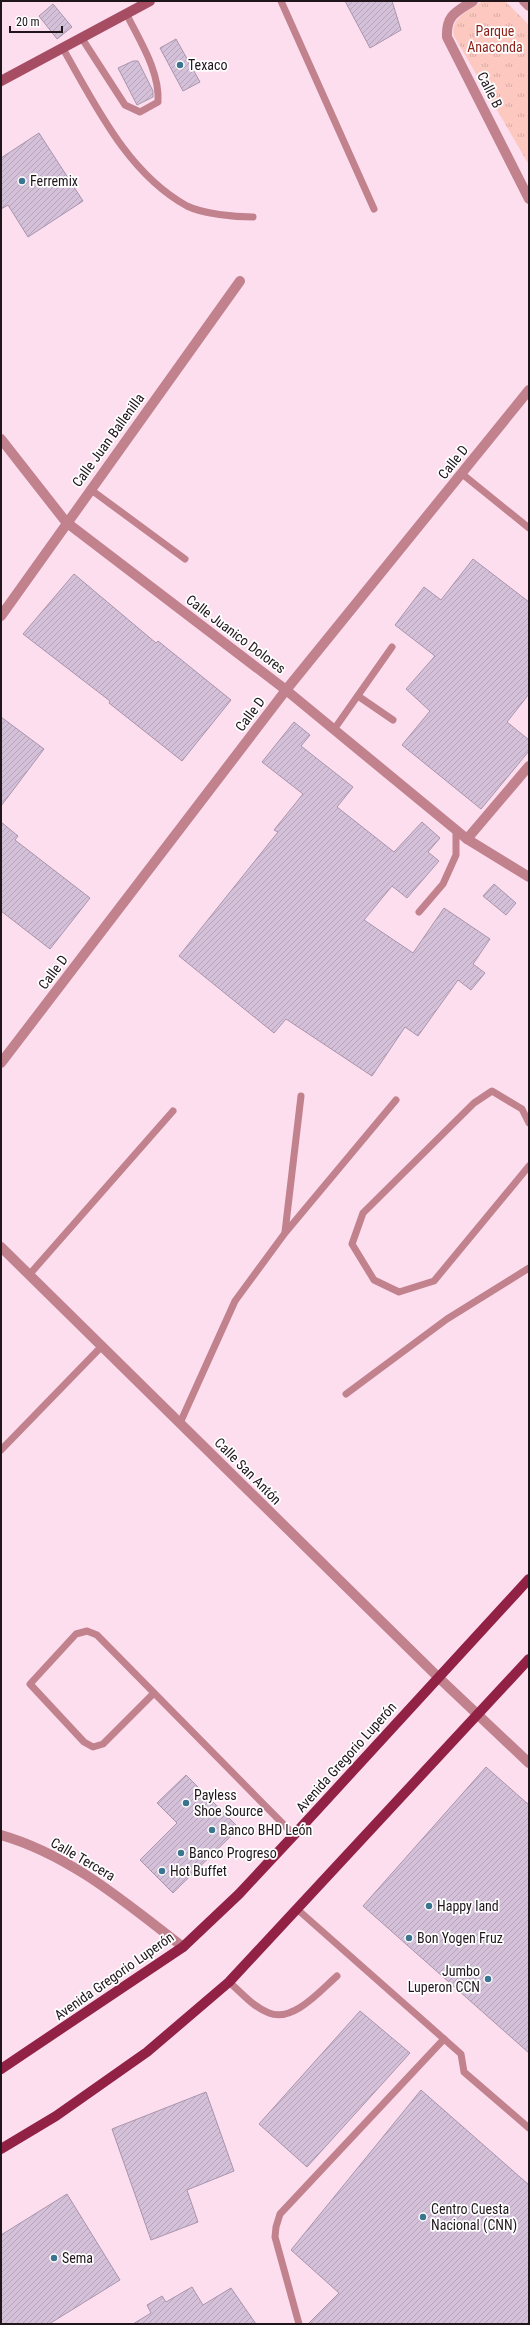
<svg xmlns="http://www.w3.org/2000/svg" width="530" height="2325" viewBox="0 0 530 2325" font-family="'Roboto Condensed',sans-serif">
	<defs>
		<pattern id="park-tufts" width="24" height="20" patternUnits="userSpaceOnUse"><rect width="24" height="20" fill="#fdc8bf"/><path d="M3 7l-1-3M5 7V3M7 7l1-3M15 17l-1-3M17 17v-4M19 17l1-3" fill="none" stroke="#d8aba4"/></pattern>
		<pattern id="building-hatch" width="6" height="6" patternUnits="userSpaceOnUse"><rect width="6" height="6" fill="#d4c0d8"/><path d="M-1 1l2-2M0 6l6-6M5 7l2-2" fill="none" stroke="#b6a4b9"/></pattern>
	</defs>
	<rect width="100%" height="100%" fill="#fcdeef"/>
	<!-- park -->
	<path fill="url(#park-tufts)" d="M483 1H505L529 25V165L454 36C449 18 470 10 483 1Z"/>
	<!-- building -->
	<g fill="url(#building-hatch)" stroke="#a995ac">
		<polygon points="345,1 392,1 401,30 370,48"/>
		<polygon points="53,4 72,27 57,39 39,16"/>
		<polygon points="176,39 200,82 183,91 160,48"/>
		<polygon points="133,61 138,61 153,91 153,97 137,105 118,68"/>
		<polygon points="39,133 83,201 28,237 8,205 1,209 1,158"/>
		<polygon points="473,559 529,602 529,694 507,722 529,740 529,751 481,809 402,745 430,711 406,689 435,656 395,625 424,587 441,600"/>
		<polygon points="74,574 156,643 158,641 231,700 182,761 109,703 110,701 23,634"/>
		<polygon points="1,717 44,749 1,806"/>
		<polygon points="294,722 310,735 301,746 353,787 337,807 394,852 422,822 440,838 428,852 439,861 407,898 392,886 364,920 413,953 444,908 490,939 473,964 485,973 471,990 458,980 418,1036 405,1027 372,1076 286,1019 274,1033 179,956 278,832 274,830 303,794 262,762"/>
		<polygon points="1,822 18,836 15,840 90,898 50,949 1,911"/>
		<polygon points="494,884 516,903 506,915 483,896"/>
		<polygon points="486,1767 529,1805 529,2053 363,1906"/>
		<polygon points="186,1775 239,1828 173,1893 140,1860 177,1823 157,1803"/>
		<polygon points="360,2011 410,2053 307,2167 259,2124"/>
		<polygon points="421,2090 529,2185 529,2324 308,2324 339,2293 291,2250"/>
		<polygon points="206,2092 234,2171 187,2190 198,2222 151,2240 112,2129"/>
		<polygon points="67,2194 120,2280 49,2324 1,2324 1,2235"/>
		<polygon points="192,2287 203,2305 231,2288 256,2324 133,2324 151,2313 147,2305 162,2296 166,2302"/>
	</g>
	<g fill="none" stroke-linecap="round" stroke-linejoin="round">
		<!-- service -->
		<g stroke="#c1828e" stroke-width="7">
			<polyline points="281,1 374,209"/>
			<path d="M81 37 125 105 140 112 158 102C160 71 139 40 126 13"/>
			<path d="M62 47C95 104 127 173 187 206 203 214 235 217 253 217"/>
			<polyline points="461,473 529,528"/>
			<polyline points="90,489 185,559"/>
			<polyline points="358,696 393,720"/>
			<polyline points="335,728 392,647"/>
			<polyline points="419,912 443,884 456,855 456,830"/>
			<polyline points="529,1123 522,1109 492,1091 474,1103 363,1213 352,1244 374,1280 399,1292 434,1281 529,1166"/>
			<polyline points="285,1232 301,1096"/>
			<polyline points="29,1275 173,1111"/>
			<polyline points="346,1394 447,1319 529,1268"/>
			<polyline points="180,1423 235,1301 285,1233 396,1100"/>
			<polyline points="1,1450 102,1346"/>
			<polyline points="154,1693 103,1744 93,1747 84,1742 30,1684 76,1634 87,1631 97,1635 294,1835"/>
			<polyline points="297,1909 461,2054 464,2072 529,2128"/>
			<path d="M229 1982C242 1993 253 2007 269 2013 293 2023 321 1990 337 1976"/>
			<polyline points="299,2324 275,2237 276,2227 280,2214 444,2039"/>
		</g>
		<!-- minor -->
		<g stroke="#c1828e" stroke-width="10">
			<path d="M473 1C456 12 446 15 447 37L529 199"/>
			<polyline points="524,1 529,6"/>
			<polyline points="1,439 66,522 286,690 467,839 529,877"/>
			<polyline points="1,616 240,281"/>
			<polyline points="467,839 529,766"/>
			<polyline points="1,1063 286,690 529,390"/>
			<path d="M1 1835C71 1855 127 1904 183 1947"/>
		</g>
		<!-- tertiary -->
		<polyline stroke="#c1828e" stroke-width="10" points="1,1247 438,1677 529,1763"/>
		<!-- secondary -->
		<polyline stroke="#a74d63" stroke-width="10" points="1,81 150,1"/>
		<!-- primary -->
		<g stroke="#922146" stroke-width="10">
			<polyline points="1,2069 183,1947 239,1894 294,1835 529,1579"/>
			<polyline points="1,2149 56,2116 147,2052 229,1982 529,1659"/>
		</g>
	</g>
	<!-- markers -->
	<g fill="#3b748e" stroke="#fff" stroke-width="1.5">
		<circle cx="180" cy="65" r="4"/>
		<circle cx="22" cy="181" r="4"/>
		<circle cx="186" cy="1803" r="4"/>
		<circle cx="212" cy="1830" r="4"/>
		<circle cx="181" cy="1853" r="4"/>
		<circle cx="162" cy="1871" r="4"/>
		<circle cx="429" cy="1906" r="4"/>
		<circle cx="409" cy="1938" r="4"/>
		<circle cx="488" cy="1979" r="4"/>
		<circle cx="423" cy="2217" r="4"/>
		<circle cx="54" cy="2258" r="4"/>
	</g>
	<g text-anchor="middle" stroke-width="3.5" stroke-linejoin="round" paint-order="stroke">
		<!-- park labels -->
		<g font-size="14" fill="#8d1f16" stroke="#fff">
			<text x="495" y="36">Parque<tspan x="495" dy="16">Anaconda</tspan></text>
		</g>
		<!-- poi labels -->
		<g font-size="14" fill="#1f151b" stroke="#fff" text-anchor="start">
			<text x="188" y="70">Texaco</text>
			<text x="30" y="186">Ferremix</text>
			<text x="194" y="1800">Payless<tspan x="194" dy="16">Shoe Source</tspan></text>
			<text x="220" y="1835">Banco BHD León</text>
			<text x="189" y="1858">Banco Progreso</text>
			<text x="170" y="1876">Hot Buffet</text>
			<text x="437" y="1911">Happy land</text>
			<text x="417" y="1943">Bon Yogen Fruz</text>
			<text x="480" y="1976" text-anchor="end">Jumbo<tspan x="480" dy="16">Luperon CCN</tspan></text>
			<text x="431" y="2214">Centro Cuesta<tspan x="431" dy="16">Nacional (CNN)</tspan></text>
			<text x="62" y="2263">Sema</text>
		</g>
		<!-- street labels -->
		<g font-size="14" fill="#1f151b" stroke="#fff">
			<text transform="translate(490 90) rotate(63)" y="5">Calle B</text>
			<text transform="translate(108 440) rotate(-54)" y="5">Calle Juan Ballenilla</text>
			<text transform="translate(453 462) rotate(-51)" y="5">Calle D</text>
			<text transform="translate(236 634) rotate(37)" y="5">Calle Juanico Dolores</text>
			<text transform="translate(250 714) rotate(-53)" y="5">Calle D</text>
			<text transform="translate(53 972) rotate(-53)" y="5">Calle D</text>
			<text transform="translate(248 1471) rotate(45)" y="5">Calle San Antón</text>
			<text transform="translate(346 1757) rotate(-48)" y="5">Avenida Gregorio Luperón</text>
			<text transform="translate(83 1859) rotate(30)" y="5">Calle Tercera</text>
			<text transform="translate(114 1976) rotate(-35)" y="5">Avenida Gregorio Luperón</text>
		</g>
	</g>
	<!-- border -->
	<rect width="530" height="2325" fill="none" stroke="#1f151b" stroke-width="4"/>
	<!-- scale -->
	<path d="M10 26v6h52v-6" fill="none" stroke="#1f151b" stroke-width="2"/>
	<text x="16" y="26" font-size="12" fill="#1f151b" stroke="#ffffff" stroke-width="3" paint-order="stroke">20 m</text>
</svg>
